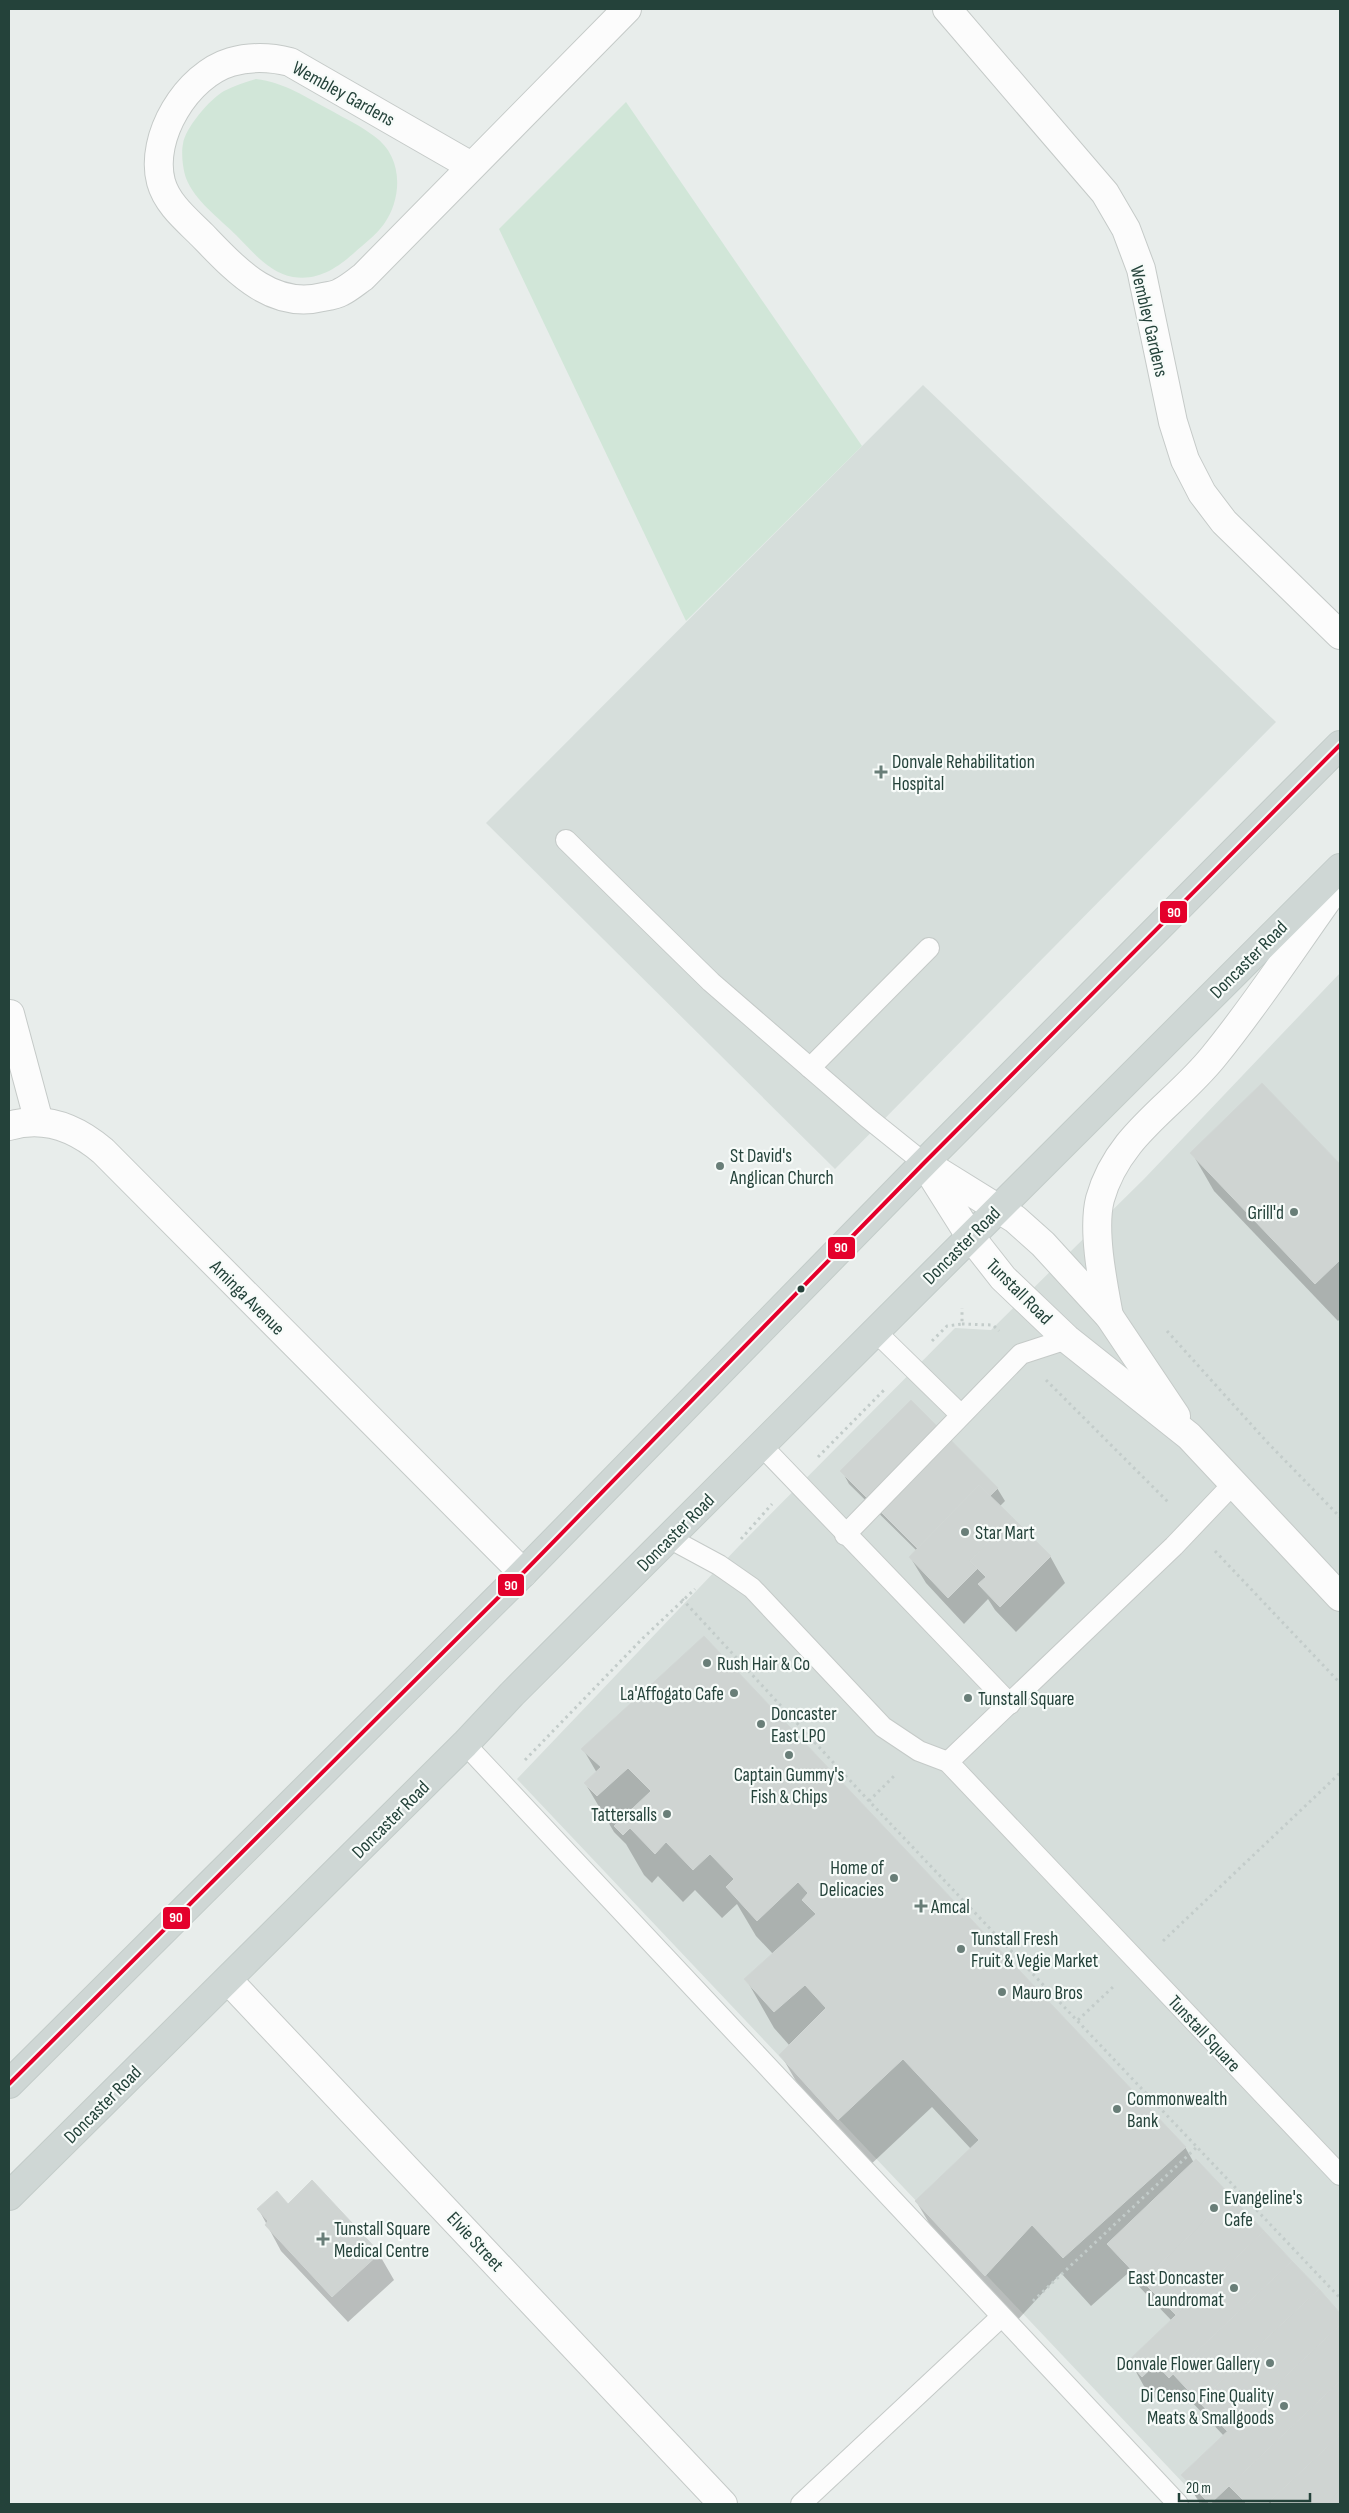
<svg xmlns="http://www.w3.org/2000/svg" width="1349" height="2513" viewBox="0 0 1349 2513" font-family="'Sofia Sans Condensed',sans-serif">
	<rect width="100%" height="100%" fill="#e8edeb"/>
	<!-- built -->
	<g fill="#d6dedb">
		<polygon points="923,385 1276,722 835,1169 486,823"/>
		<polygon points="1340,973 1340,2504 1203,2504 517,1779 739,1546 955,1328 991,1330 1144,1179"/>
	</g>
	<!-- green -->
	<g fill="#d1e6d8">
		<path d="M256 79C284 82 307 98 332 111 346 119 361 126 374 136 403 156 403 197 384 224 376 235 364 244 354 253 337 268 318 281 293 277 269 273 252 251 236 235 220 219 194 200 186 178 183 170 181 153 183 144 185 128 210 99 224 91 234 86 245 82 256 79Z"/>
		<polygon points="626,102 862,446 686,621 499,229"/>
	</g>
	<!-- shadow -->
	<g fill="#0003">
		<polygon points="1262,1085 1340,1166 1340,1319 1338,1321 1214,1191 1192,1153"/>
		<polygon points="842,1471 997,1488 1005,1501 999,1507 1050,1556 1065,1583 1016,1632 995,1610 988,1599 964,1624 926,1583 910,1557 917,1551 849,1484"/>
		<polygon points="704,1638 1185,2147 1194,2163 1196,2160 1340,2315 1340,2504 1200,2504 1183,2475 1224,2436 1189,2399 1184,2404 1172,2390 1158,2402 1145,2388 1130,2361 1172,2321 1127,2274 1091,2306 1061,2273 1014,2324 945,2250 916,2201 971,2149 932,2107 867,2168 809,2104 781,2055 790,2046 774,2028 746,1979 773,1954 756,1936 737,1904 722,1918 695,1890 683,1902 658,1876 652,1883 644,1875 626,1844 614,1832 585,1783 597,1773 583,1749"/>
		<polygon points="312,2182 379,2254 394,2280 348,2322 281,2251 259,2210 288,2206"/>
	</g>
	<!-- building -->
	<g fill="#cfd4d2" stroke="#d1d6d4">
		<polygon points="1262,1083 1340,1164 1340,1260 1315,1284 1190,1153"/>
		<polygon points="911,1400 998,1488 927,1558 840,1471"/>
		<polygon points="979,1485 1012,1517 970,1561 977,1569 948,1598 909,1557"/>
		<polygon points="1012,1517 1051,1556 1000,1607 978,1584 986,1577 970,1561"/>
		<polygon points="704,1636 1186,2147 1063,2258 1032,2225 985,2276 915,2201 979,2140 903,2059 838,2120 779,2055 826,2008 805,1985 774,2012 744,1979 816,1914 802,1900 808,1893 798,1882 757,1921 726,1887 734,1879 710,1854 693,1870 666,1842 655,1854 630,1828 623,1835 614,1826 651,1791 628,1768 597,1796 584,1783 601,1767 581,1749"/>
		<polygon points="1196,2159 1231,2196 1142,2281 1107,2244"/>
		<polygon points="312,2180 380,2253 332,2297 265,2225 268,2221 257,2209 277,2191 288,2204"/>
		<polygon points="1231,2196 1264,2231 1176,2315 1142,2281"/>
		<polygon points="1264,2231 1292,2261 1169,2378 1156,2364 1142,2377 1128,2361"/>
		<polygon points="1292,2261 1319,2289 1199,2402 1173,2374"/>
		<polygon points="1319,2289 1340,2313 1340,2325 1227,2431 1199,2402"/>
		<polygon points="1340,2325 1340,2381 1210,2504 1181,2475"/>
		<polygon points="1340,2381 1340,2435 1267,2504 1247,2504 1229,2486"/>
		<polygon points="1340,2435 1340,2491 1326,2504 1273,2504 1270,2501"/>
		<polygon points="1340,2491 1340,2504 1326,2504"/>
	</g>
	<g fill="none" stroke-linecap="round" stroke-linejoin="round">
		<defs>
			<g id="service">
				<polyline points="566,840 711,982 868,1118 924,1163"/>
				<polyline points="810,1068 929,948"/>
				<polyline points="875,1331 961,1415"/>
				<polyline points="761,1445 1010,1704"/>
				<polyline points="845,1535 1021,1354 1067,1339"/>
				<polyline points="669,1538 719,1565 752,1588 883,1727 919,1751 948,1762 1340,2175"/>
				<polyline points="465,1744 1178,2504"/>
				<polyline points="948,1762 1174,1546 1233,1484"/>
				<polyline points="801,2504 1001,2317"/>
			</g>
			<g id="minor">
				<polyline points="947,9 1105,193 1126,229 1141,269 1173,422 1185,460 1202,493 1224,522 1340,635"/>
				<path d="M471 166 290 62C270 57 252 56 231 62 187 75 149 137 161 182 167 204 187 220 202 235 235 269 271 310 323 297 329 296 336 295 341 292 349 288 356 282 363 277L627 9"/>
				<polyline points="10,1014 39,1122"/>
				<path d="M9 1126C45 1115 76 1128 103 1151L523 1573"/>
				<polyline points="924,1163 970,1236 1003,1278 1067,1339 1189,1436 1340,1597"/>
				<polyline points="931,1167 1015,1219 1043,1244 1109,1316 1176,1416"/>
				<path d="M1109 1316C1103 1284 1092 1230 1100 1199 1118 1134 1174 1106 1214 1056 1259 1001 1298 940 1340 882"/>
				<polyline points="228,1980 723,2504"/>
			</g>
			<g id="primary">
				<polyline points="9,2084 523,1573 924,1163 1340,745"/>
				<polyline points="9,2196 465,1744 512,1694 1340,868"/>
			</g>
		</defs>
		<!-- service casing -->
		<use href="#service" stroke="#c5cac8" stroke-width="22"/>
		<!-- minor casing -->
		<use href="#minor" stroke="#c5cac8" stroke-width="30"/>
		<!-- primary casing -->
		<use href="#primary" stroke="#c3ccc9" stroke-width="30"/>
		<!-- path -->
		<g stroke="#c3ccca" stroke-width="3" stroke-dasharray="2.5 4" stroke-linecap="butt">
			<polyline points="962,1324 993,1325 999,1331"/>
			<polyline points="1167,1331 1267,1442 1340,1517"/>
			<polyline points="932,1341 947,1326 962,1324 962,1308"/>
			<polyline points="1046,1380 1169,1503"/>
			<polyline points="818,1457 886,1388"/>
			<polyline points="741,1539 772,1504"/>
			<polyline points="1215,1551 1340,1683"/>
			<polyline points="682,1599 869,1801 1340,2298"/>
			<polyline points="525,1760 642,1639 695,1589"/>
			<polyline points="869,1801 895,1775"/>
			<polyline points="1163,1941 1340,1773"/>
			<polyline points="1078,2020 1114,1986"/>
			<polyline points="1033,2301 1197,2147"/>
		</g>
		<!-- service -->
		<use href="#service" stroke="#fcfcfc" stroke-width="20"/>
		<!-- minor -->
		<use href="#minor" stroke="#fcfcfc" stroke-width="28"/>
		<!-- primary -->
		<use href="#primary" stroke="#cfd7d5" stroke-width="28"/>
		<defs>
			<polyline id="bus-1" points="9,2084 523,1573 924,1163 1340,745"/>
		</defs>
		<!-- bus-1 casing -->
		<use href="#bus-1" stroke="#f7fbf9" stroke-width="8"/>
		<!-- bus-1 -->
		<use href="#bus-1" stroke="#e4002b" stroke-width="4"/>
	</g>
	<!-- markers -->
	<g fill="#697e78" stroke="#f7fbf9" stroke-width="2">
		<path d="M878.5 764.5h5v5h5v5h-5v5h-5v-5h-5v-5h5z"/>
		<circle cx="720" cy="1166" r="5"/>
		<circle cx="1294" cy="1212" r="5"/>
		<circle cx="965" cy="1532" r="5"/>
		<circle cx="707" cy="1663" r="5"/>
		<circle cx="734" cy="1693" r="5"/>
		<circle cx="968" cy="1698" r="5"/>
		<circle cx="761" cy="1724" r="5"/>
		<circle cx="789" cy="1755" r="5"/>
		<circle cx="667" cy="1814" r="5"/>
		<circle cx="894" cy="1878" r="5"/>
		<path d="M918.5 1898.5h5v5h5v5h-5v5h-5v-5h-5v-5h5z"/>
		<circle cx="961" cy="1949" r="5"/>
		<circle cx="1002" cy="1992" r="5"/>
		<circle cx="1117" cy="2109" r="5"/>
		<circle cx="1214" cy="2208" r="5"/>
		<path d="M320.5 2231.5h5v5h5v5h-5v5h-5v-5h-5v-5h5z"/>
		<circle cx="1234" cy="2288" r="5"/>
		<circle cx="1270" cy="2363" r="5"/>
		<circle cx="1284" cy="2406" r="5"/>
	</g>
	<circle fill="#24423a" stroke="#f7fbf9" stroke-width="2" cx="801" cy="1289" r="4.5"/>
	<g text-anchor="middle" stroke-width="4.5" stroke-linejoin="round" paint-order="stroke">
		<!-- street labels -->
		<g font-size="19" fill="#24423a" stroke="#f7fbf9">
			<text transform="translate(344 93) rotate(29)" y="7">Wembley Gardens</text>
			<text transform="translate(1150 321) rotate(77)" y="7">Wembley Gardens</text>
			<text transform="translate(1248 959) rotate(-45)" y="7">Doncaster Road</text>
			<text transform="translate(961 1245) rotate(-45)" y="7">Doncaster Road</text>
			<text transform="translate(1020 1291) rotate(45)" y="7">Tunstall Road</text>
			<text transform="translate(248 1297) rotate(45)" y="7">Aminga Avenue</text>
			<text transform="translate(675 1532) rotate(-45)" y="7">Doncaster Road</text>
			<text transform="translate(390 1819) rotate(-45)" y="7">Doncaster Road</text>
			<text transform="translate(1205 2033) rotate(47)" y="7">Tunstall Square</text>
			<text transform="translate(102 2104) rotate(-45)" y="7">Doncaster Road</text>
			<text transform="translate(476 2241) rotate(47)" y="7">Elvie Street</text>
		</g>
		<!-- poi labels -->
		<g font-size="19" fill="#24423a" stroke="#f7fbf9" text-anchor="start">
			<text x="892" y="768">Donvale Rehabilitation<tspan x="892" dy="22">Hospital</tspan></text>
			<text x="730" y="1162">St David's<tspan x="730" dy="22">Anglican Church</tspan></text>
			<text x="1284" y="1219" text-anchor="end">Grill'd</text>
			<text x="975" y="1539">Star Mart</text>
			<text x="717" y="1670">Rush Hair &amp; Co</text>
			<text x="724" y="1700" text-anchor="end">La'Affogato Cafe</text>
			<text x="978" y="1705">Tunstall Square</text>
			<text x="771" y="1720">Doncaster<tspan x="771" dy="22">East LPO</tspan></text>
			<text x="789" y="1781" text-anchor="middle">Captain Gummy's<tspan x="789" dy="22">Fish &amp; Chips</tspan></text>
			<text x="657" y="1821" text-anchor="end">Tattersalls</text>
			<text x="884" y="1874" text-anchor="end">Home of<tspan x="884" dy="22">Delicacies</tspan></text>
			<text x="931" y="1913">Amcal</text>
			<text x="971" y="1945">Tunstall Fresh<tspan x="971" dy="22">Fruit &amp; Vegie Market</tspan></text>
			<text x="1012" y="1999">Mauro Bros</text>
			<text x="1127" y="2105">Commonwealth<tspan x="1127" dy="22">Bank</tspan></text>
			<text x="1224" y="2204">Evangeline's<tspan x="1224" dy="22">Cafe</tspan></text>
			<text x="334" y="2235">Tunstall Square<tspan x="334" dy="22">Medical Centre</tspan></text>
			<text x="1224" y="2284" text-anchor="end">East Doncaster<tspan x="1224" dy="22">Laundromat</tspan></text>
			<text x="1260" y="2370" text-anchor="end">Donvale Flower Gallery</text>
			<text x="1274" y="2402" text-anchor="end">Di Censo Fine Quality<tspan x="1274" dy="22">Meats &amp; Smallgoods</tspan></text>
		</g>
	</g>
	<g stroke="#f7fbf9" stroke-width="2">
		<rect x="1159" y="900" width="29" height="24" rx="5" fill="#e4002b"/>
		<rect x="827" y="1236" width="29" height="24" rx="5" fill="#e4002b"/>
		<rect x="497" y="1573" width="28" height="24" rx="5" fill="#e4002b"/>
		<rect x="162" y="1906" width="29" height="24" rx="5" fill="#e4002b"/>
	</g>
	<g font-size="14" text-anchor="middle" font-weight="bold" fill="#fff">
		<text x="1174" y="917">90</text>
		<text x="841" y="1252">90</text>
		<text x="511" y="1590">90</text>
		<text x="176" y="1922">90</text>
	</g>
	<!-- border -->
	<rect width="1349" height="2513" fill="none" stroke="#24423a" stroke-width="20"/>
	<!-- scale -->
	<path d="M1179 2493v8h131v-8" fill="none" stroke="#24423a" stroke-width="2.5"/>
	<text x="1186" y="2493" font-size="15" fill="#24423a" stroke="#f7fbf9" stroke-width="4" paint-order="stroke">20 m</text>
</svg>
